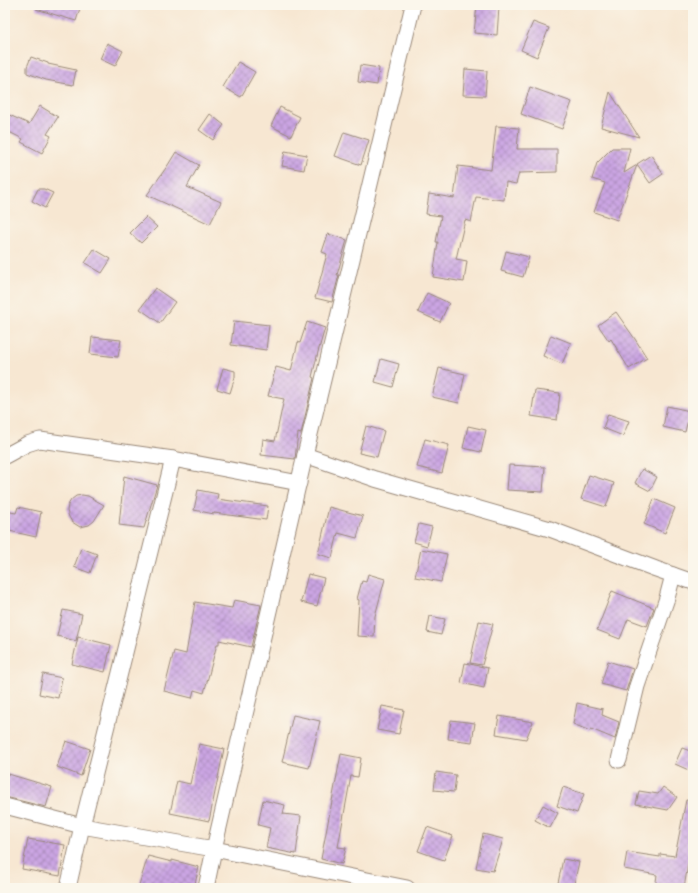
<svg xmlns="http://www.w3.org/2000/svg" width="698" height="893" viewBox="0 0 698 893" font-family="'IM FELL Great Primer',serif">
	<defs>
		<pattern id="building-cross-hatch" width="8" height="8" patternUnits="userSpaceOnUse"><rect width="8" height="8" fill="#cba5e3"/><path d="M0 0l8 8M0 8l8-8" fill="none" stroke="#a687b7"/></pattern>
	</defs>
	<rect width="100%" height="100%" fill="#fbf7ec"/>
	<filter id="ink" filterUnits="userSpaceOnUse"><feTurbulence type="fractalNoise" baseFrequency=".025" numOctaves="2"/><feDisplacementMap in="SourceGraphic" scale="8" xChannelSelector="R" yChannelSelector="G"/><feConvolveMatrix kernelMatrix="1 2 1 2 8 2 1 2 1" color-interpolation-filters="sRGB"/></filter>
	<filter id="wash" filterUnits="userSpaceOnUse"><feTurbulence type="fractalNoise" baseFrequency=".012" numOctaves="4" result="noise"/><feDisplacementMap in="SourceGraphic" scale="16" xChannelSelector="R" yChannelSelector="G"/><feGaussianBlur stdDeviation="0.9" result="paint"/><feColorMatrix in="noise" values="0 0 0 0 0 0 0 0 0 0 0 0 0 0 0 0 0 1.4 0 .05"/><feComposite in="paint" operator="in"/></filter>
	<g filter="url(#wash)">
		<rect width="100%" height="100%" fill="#f7e7d2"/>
		<g id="blocks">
			<!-- building -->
			<g fill="url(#building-cross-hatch)">
				<polygon points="36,5 81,5 76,21 36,9"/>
				<polygon points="477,5 499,7 497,35 474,33"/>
				<polygon points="533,22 549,28 537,57 521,50"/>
				<polygon points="107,43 123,51 115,66 100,59"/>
				<polygon points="31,57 48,63 48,64 76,70 73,85 46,80 27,73 27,67"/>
				<polygon points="238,62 255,72 241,97 223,87"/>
				<polygon points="360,65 379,68 377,85 358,82"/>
				<polygon points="465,69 487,71 485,96 463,95"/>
				<polygon points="530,87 572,102 562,129 521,114"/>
				<polygon points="610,92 639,137 601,127"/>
				<polygon points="40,106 58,117 47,134 51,136 42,153 21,142 23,139 5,130 5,113 29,124"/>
				<polygon points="280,107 300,117 291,136 271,126"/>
				<polygon points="210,114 224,125 213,140 199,130"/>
				<polygon points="496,126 519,128 517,149 557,149 557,172 519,173 516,184 506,182 504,200 476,197 471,222 465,220 456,259 467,261 464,282 433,277 438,242 436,242 441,216 426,214 429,194 454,198 458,166 491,170"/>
				<polygon points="344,132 369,140 361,165 335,156"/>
				<polygon points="612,148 630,148 624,173 637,165 617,220 594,212 605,183 592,179 597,163"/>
				<polygon points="285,151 307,155 304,170 282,166"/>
				<polygon points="176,152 199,165 187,187 221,202 210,224 147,195 168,165"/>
				<polygon points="651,155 663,174 650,183 637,164"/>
				<polygon points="38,189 44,189 53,193 45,208 32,201"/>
				<polygon points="146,217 157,227 141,243 130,233"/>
				<polygon points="328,234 347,240 337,275 339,275 332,302 315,298 327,254 322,252"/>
				<polygon points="94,249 111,259 102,273 85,263"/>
				<polygon points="506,251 529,257 523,277 501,271"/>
				<polygon points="155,288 175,302 160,323 140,309"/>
				<polygon points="427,293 449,303 440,322 418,312"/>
				<polygon points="616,312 635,339 647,358 629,369 611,339 609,341 598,325"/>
				<polygon points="234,321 269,325 266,350 231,345"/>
				<polygon points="307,322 325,328 318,352 312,377 314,378 301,434 298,433 295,459 261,455 263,439 275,441 284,399 268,396 276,367 291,371 298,342 300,343"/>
				<polygon points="551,335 571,343 562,364 543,356"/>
				<polygon points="92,337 121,340 118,357 90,354"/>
				<polygon points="381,359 399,364 393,387 375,382"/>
				<polygon points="223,368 235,371 235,377 230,393 217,389"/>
				<polygon points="439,368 465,374 459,403 432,397"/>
				<polygon points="535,390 560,393 557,420 531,416"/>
				<polygon points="667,406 690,411 685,432 663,427"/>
				<polygon points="608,414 629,421 623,436 603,428"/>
				<polygon points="366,426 384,431 377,457 359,453"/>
				<polygon points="468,426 486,430 481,452 463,448"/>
				<polygon points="425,439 449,445 442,473 417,467"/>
				<polygon points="509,465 545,467 543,492 507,490"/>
				<polygon points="642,469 657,477 650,491 635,483"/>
				<polygon points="589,475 614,483 606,507 581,499"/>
				<polygon points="124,476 157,485 144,528 119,525"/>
				<polygon points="198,490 218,494 217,499 268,506 266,520 214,513 214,514 194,510"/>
				<polygon points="82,495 88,496 104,505 94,521 89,525 80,527 72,522 69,517 67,511 68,505 71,500 76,496"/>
				<polygon points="654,499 675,508 665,533 644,524"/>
				<polygon points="18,507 41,512 36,537 5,530 5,511 16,513"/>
				<polygon points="329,507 363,516 357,538 338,533 332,558 318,554"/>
				<polygon points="419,524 432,527 427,546 414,542"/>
				<polygon points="81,548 97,554 90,573 74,567"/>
				<polygon points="421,549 447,554 441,582 415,577"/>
				<polygon points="308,574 324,578 317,606 301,602"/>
				<polygon points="368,574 385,579 375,616 374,637 357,636 359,600 357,599 362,581 366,582"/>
				<polygon points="612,591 654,608 647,626 628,619 620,639 597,630"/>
				<polygon points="234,600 261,605 251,647 219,640 219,644 217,644 204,693 194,690 192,698 164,691 174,651 186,654 195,602 232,608"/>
				<polygon points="63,610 82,614 76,641 57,636"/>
				<polygon points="430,616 445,619 441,635 427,632"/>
				<polygon points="479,621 493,624 482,665 470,663"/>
				<polygon points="78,637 111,645 105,672 72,664"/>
				<polygon points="608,661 633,669 626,691 601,684"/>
				<polygon points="465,663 488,668 484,688 461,683"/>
				<polygon points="43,674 62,678 58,698 39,694"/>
				<polygon points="577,703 603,709 602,715 619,722 615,739 591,729 590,731 573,724"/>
				<polygon points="382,706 404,710 399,734 377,730"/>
				<polygon points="293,715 320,721 309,768 282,762"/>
				<polygon points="499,716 533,722 526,739 496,734"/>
				<polygon points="451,720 475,723 472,742 448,739"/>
				<polygon points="66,741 90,749 81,776 57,767"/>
				<polygon points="199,744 224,749 209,821 170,813 177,781 190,784"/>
				<polygon points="682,748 693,752 693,772 675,764"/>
				<polygon points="341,754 361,758 358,777 351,776 338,847 346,848 342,864 321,859"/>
				<polygon points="436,772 456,775 454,792 434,790"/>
				<polygon points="5,773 52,787 46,807 5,797"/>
				<polygon points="563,787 584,794 577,813 557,806"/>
				<polygon points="663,787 677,797 668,810 636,804 639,791 658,794"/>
				<polygon points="263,800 285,805 283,814 301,816 296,854 266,848 270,828 258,825"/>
				<polygon points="686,800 693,801 693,846 691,846 684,888 655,888 657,875 624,869 627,852 660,857 660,854 675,856"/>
				<polygon points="543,805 558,813 550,828 535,820"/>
				<polygon points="427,827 453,836 444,860 418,851"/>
				<polygon points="483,834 503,839 501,846 493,871 476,868"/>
				<polygon points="28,839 65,845 60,876 22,869"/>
				<polygon points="148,856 172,862 172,860 199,867 194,888 138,888"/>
				<polygon points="563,859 579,862 573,888 557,888"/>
			</g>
		</g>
	</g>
	<g filter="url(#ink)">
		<use href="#blocks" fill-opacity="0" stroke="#998878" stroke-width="1"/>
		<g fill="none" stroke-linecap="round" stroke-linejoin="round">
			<defs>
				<g id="minor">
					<polyline points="305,455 375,479 550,529 656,569 693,582"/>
					<polyline points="5,456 27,444 40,440 173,459"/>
					<polyline points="619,760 637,686 667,598 673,575"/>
					<polyline points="5,806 82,826 214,849 407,888"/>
					<polyline points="68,888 82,826 173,459 299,483"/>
					<polyline points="206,888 214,849 305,455 413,5"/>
				</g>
			</defs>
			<!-- minor casing -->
			<use href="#minor" stroke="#998878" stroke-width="17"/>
			<!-- minor -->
			<use href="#minor" stroke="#fff" stroke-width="15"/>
		</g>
	</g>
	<!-- margin -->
	<rect width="698" height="893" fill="none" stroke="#fbf7ec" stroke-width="20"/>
</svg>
